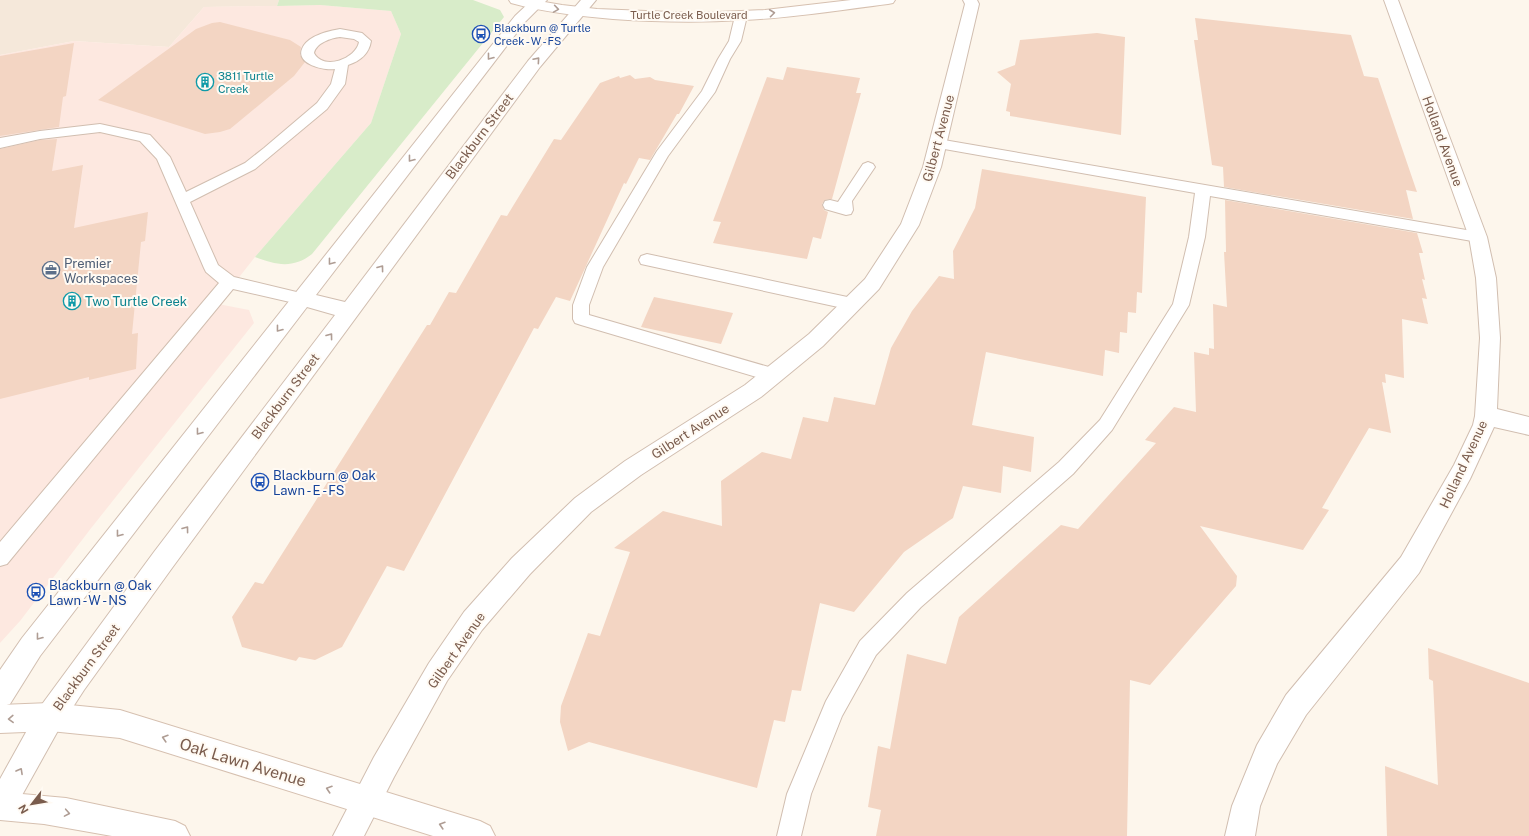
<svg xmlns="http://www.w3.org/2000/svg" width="1529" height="836" viewBox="0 0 1529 836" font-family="'Public Sans',sans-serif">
	<rect width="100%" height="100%" fill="#fdf6ec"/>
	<!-- residential -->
	<polygon fill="#f5e8da" points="0,0 279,0 277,6 204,7 169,47 74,41 0,55"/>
	<!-- commercial -->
	<polygon fill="#fde8e0" points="320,5 391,11 401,34 371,123 255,257 218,304 249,310 254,323 92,527 20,621 0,643 0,55 74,41 169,47 204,7"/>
	<!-- green -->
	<path fill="#d8ecc9" d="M279 0H473L500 10 504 17 312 254C293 269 276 265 255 257L371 123 401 34 391 11 320 5 277 6Z"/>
	<!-- building -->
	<g fill="#f3d5c3">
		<polygon points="1195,18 1351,35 1364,76 1378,78 1417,192 1406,190 1413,219 1224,187 1223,167 1212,165 1194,40 1198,40"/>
		<polygon points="220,22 290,40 301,47 300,55 305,62 294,76 230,129 220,132 205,134 98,100 196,29 212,23"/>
		<polygon points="1097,33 1125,37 1121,135 1010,116 1010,112 1006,111 1011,84 997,72 1015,65 1020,40"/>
		<polygon points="74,43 66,96 63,97 59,127 0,136 0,56"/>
		<polygon points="787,67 860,78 856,93 861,93 832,199 825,200 822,204 824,210 828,212 821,239 813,237 807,259 713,243 721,222 713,221 767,77 783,80"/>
		<polygon points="630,75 635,79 650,77 655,80 694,86 679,114 677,114 650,160 639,158 626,184 624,183 570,301 556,297 538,329 534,328 404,571 387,566 342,647 315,660 299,657 296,661 242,647 232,617 255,582 263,584 427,325 430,325 449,292 456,293 501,215 507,216 554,139 561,140 600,83 619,76 620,78"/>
		<polygon points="57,139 52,171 83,165 74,228 148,212 145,241 141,242 132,334 138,333 136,369 89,380 89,377 0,399 0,149 40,140"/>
		<polygon points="982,169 1146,197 1142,293 1137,292 1136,313 1128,312 1127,333 1120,332 1119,353 1105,350 1103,376 986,352 972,425 1034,437 1031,472 1003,466 1001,493 963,486 953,518 904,552 854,612 820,603 801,691 792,690 785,722 774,720 757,788 589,742 568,751 560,722 561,706 588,633 600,636 630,552 614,548 663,511 722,526 721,481 762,452 791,459 803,417 828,422 834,397 875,405 891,348 912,311 939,276 954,279 953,251 975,208"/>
		<polygon points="1225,200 1417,233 1423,253 1419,253 1425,280 1422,279 1427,299 1422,298 1428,324 1402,319 1404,378 1385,374 1386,383 1382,382 1391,433 1369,428 1322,508 1329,510 1303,550 1200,526 1237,576 1236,586 1150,685 1130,680 1127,836 876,836 881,810 868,807 878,746 890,749 907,654 946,664 959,617 1061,525 1078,529 1156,443 1145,440 1174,407 1196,412 1194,352 1209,355 1209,348 1214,349 1213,304 1227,307 1224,252 1226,252"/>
		<polygon points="654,297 733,313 721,344 641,327"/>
		<polygon points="1428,648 1529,683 1529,836 1387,836 1385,766 1438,785 1433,681 1429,679"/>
	</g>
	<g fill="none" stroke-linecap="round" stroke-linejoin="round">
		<defs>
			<g id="service">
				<polygon points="741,12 745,13 747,16 741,41 730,59 715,92 668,156 603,267 589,305 589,315 779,370 782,375 779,380 773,382 581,325 575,323 573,319 573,305 587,267 657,151 702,91 718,59 729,41 735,16 737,13"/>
				<path d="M340 29 362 33 371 41C369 54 360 61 348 65L345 84 327 109 255 169 190 202 218 265 234 277 309 295 311 299 309 303 303 305 233 289 7 564 0 566V542L219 283 206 272 204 268 157 159 140 141 100 132 40 139 0 148V138L40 131 100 124 150 135 170 157 186 192 245 163 264 148 317 103 331 84 335 69C324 71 296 64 302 49 307 36 328 31 340 29ZM340 37 354 39 359 42C356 59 323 71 314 53 316 43 331 38 340 37Z"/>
				<polygon points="938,139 1478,232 1483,233 1486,237 1483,241 1478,242 1210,196 1205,237 1189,305 1112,430 1073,474 921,607 876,655 842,716 811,794 801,836 777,836 787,794 826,701 860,641 907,593 1059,462 1100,420 1173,304 1189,237 1195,193 933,147 931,144 933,141"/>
				<polygon points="868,162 873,164 875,167 852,201 853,210 851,214 846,215 825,209 823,205 825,201 830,200 838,202 863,164"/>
				<polygon points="647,254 852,298 858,300 860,304 858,308 852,310 641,264 639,260 641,256"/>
			</g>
			<g id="minor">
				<polygon points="963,0 977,0 979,4 941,167 919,225 879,289 823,346 761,397 641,475 591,512 530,574 482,630 447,681 394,777 364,836 333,836 374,757 429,663 464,612 512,558 575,498 625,461 745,385 809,334 865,279 901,224 923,167 965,4"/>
				<polygon points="1384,0 1398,0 1487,237 1496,278 1500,338 1497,409 1529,417 1529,435 1494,427 1470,479 1419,573 1306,715 1277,764 1260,806 1255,836 1225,836 1232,806 1257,745 1286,695 1401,557 1454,465 1473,425 1475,416 1480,338 1476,278 1469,237"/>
			</g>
			<polygon id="tertiary" points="532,0 547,0 525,22 316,295 345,302 528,61 581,0 596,0 540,67 172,568 84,690 60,727 11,815 0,819 0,779 40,707 154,552 335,315 307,307 40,656 10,704 0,707 0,670 22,638 515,16"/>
			<g id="secondary">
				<path d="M509 0H533L562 5 597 9 695 13 765 10 851 0H895L893 3 888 4C840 10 792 18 743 20 699 23 656 22 613 19 578 16 544 12 511 3Z"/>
				<polygon points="50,703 120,710 480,821 490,826 495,836 433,836 120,738 50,731 0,733 0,705"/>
				<polygon points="0,792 66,798 175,821 185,826 190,836 112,836 44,824 0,820"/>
			</g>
		</defs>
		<!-- service casing -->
		<use href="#service" stroke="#d1beb0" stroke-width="2"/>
		<!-- minor casing -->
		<use href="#minor" stroke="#d1beb0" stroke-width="2"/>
		<!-- tertiary casing -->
		<use href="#tertiary" stroke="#d1beb0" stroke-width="2"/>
		<!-- secondary casing -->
		<use href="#secondary" stroke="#d6c0b0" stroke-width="2"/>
		<!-- service -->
		<use href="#service" fill="#fff" fill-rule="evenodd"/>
		<!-- minor -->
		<use href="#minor" fill="#fff" fill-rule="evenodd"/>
		<!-- tertiary -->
		<use href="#tertiary" fill="#fff" fill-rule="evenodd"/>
		<!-- secondary -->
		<use href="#secondary" fill="#fff" fill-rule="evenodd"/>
	</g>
	<!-- one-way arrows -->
	<defs><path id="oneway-chevron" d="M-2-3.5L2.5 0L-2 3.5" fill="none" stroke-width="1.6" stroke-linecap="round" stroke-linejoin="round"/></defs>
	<g stroke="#af9d94">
		<use href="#oneway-chevron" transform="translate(556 9) rotate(9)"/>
		<use href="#oneway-chevron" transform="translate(772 13) rotate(-7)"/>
		<use href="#oneway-chevron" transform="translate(490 57) rotate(128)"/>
		<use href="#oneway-chevron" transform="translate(537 60) rotate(-49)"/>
		<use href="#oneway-chevron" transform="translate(411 159) rotate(128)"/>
		<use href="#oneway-chevron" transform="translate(331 262) rotate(128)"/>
		<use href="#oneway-chevron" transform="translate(381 268) rotate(-53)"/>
		<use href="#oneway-chevron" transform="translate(279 329) rotate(128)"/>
		<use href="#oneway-chevron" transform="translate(330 336) rotate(-53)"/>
		<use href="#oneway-chevron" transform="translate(199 432) rotate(128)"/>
		<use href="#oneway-chevron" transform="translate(186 529) rotate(-53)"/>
		<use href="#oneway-chevron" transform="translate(119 534) rotate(128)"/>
		<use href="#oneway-chevron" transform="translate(39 637) rotate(128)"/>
		<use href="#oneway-chevron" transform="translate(11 719) rotate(178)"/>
		<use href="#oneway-chevron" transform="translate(165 738) rotate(-163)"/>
		<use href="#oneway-chevron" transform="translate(20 771) rotate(-61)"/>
		<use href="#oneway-chevron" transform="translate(329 789) rotate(-162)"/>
		<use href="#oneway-chevron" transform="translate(67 813) rotate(10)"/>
		<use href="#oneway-chevron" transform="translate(442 825) rotate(-163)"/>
	</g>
	<!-- icons -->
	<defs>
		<symbol id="bus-ring" viewBox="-11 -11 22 22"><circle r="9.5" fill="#fffaf3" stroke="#1a4fb4" stroke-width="1.5"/><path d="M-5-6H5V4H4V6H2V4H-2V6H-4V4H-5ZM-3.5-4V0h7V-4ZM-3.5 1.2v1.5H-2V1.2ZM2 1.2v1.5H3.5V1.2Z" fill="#1a4fb4"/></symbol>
		<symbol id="building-ring" viewBox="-11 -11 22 22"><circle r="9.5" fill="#fffaf3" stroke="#0f9aa8" stroke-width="1.5"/><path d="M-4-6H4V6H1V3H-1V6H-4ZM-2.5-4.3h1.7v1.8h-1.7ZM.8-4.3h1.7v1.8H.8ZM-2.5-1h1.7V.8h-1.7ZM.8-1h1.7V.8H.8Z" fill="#0f9aa8"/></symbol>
		<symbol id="office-ring" viewBox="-11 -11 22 22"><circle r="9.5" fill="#fffaf3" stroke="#5c6f8a" stroke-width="1.5"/><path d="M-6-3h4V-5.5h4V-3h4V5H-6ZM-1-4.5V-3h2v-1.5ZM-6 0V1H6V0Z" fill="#5c6f8a"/></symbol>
	</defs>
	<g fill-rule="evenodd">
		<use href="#bus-ring" x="471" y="24" width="20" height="20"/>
		<use href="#building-ring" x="195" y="72" width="20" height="20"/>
		<use href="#office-ring" x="41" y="260" width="20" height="20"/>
		<use href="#building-ring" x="62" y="291" width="20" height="20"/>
		<use href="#bus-ring" x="250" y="472" width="20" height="20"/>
		<use href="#bus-ring" x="26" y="582" width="20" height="20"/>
	</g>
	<g text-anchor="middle" stroke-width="4" stroke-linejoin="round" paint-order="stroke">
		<!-- far-street labels -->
		<g font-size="11" fill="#7a5c4d" stroke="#fffaf3">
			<text x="689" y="19">Turtle Creek Boulevard</text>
		</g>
		<!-- far-transit labels -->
		<g font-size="11" fill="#164399" stroke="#fffaf3" text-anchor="start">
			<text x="494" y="32">Blackburn @ Turtle<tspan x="494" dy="13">Creek - W - FS</tspan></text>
		</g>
		<!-- far-culture labels -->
		<g font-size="11" fill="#0d838f" stroke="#fffaf3" text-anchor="start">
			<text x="218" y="80">3811 Turtle<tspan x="218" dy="13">Creek</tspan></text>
		</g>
		<!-- street labels -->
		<g font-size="13" fill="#7a5c4d" stroke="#fffaf3">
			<text transform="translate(479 136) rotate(-53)" y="5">Blackburn Street</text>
			<text transform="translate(938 138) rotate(-75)" y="5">Gilbert Avenue</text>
			<text transform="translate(1443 141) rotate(70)" y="5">Holland Avenue</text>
			<text transform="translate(285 396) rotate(-53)" y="5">Blackburn Street</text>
			<text transform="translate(690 431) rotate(-33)" y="5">Gilbert Avenue</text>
			<text transform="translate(1463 464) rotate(-65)" y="5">Holland Avenue</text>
			<text transform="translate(456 650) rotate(-55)" y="5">Gilbert Avenue</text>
			<text transform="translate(86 667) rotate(-54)" y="5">Blackburn Street</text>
		</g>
		<!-- service labels -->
		<g font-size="13" fill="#4e5e75" stroke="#fffaf3" text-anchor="start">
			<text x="64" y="268">Premier<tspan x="64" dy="15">Workspaces</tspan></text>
		</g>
		<!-- culture labels -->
		<g font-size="13" fill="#0d838f" stroke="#fffaf3" text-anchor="start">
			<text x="85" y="306">Two Turtle Creek</text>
		</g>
		<!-- transit labels -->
		<g font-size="13" fill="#164399" stroke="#fffaf3" text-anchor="start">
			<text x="273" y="480">Blackburn @ Oak<tspan x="273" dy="15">Lawn - E - FS</tspan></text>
			<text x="49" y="590">Blackburn @ Oak<tspan x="49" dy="15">Lawn - W - NS</tspan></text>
		</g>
		<!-- near-street labels -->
		<g font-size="16" fill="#7a5c4d" stroke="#fffaf3">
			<text transform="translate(243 762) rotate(17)" y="6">Oak Lawn Avenue</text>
		</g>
	</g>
	<!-- north arrow -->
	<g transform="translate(32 804) rotate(239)" stroke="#fffaf3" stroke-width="3" paint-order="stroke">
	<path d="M0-3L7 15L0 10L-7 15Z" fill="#7a5c4d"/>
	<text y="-6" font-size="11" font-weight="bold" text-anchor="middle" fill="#7a5c4d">N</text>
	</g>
</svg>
